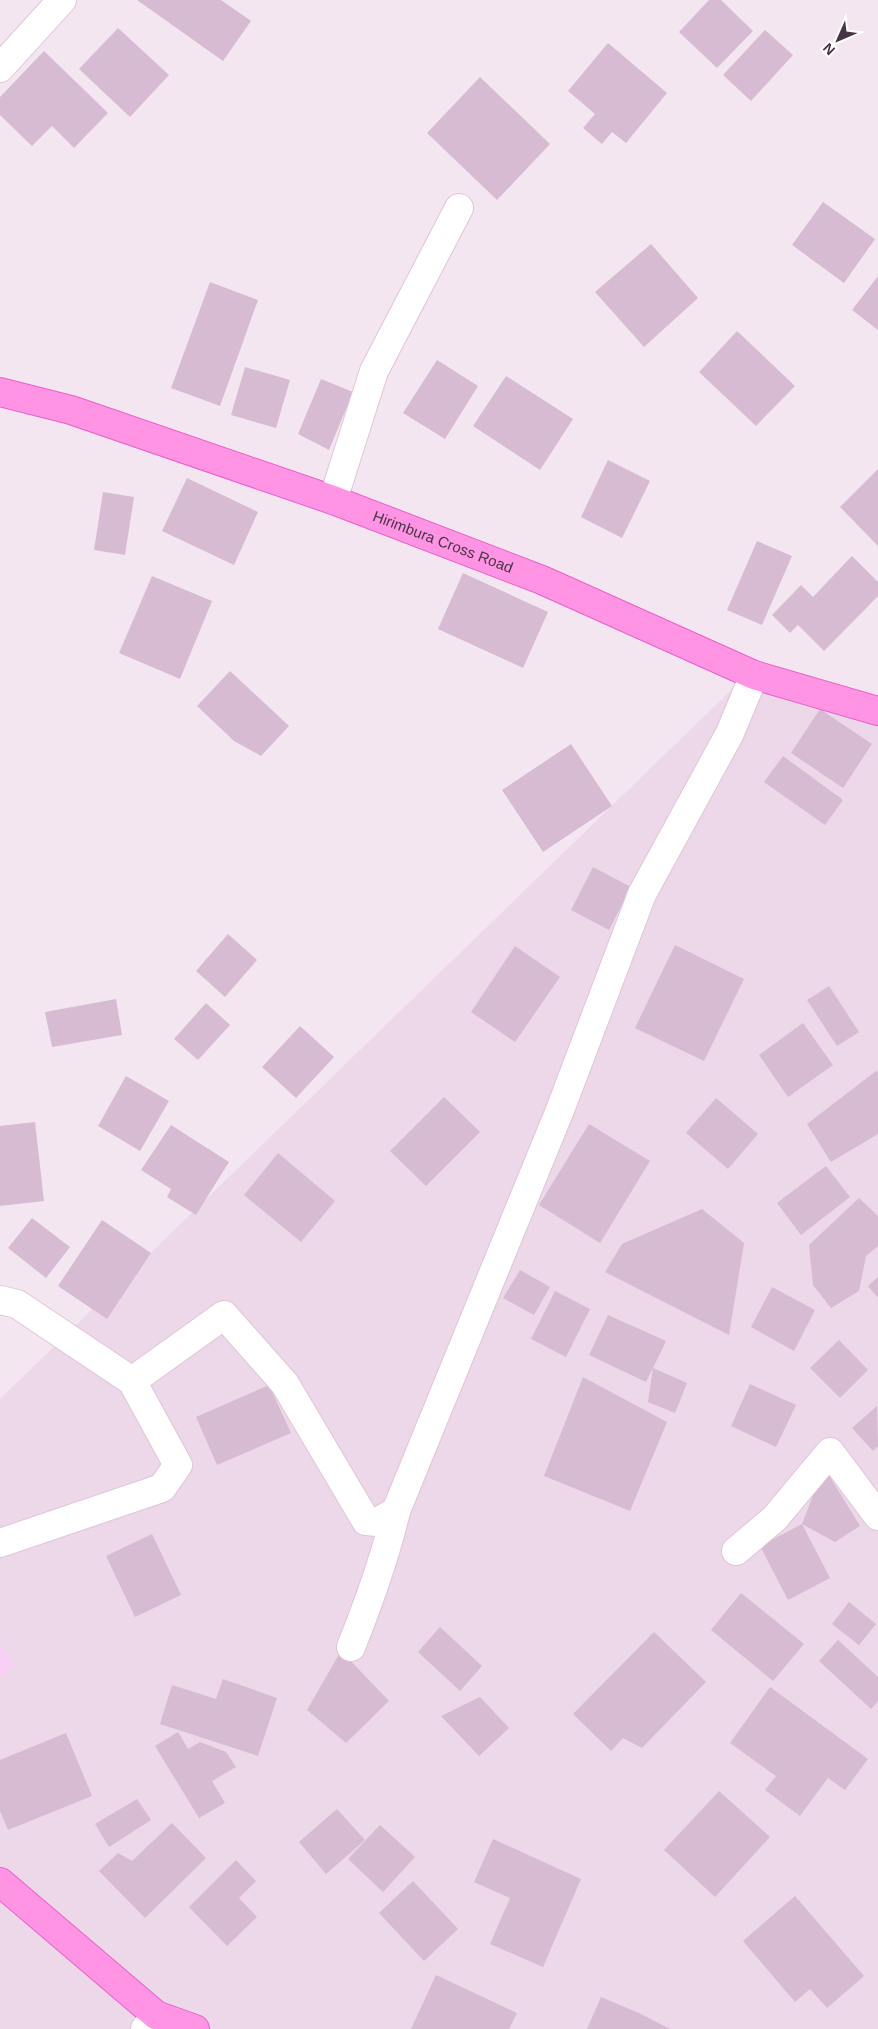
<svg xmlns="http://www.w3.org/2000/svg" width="878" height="2029" viewBox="0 0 878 2029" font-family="Helvetica,sans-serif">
	<rect width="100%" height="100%" fill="#f4e6f1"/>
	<!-- residential -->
	<polygon fill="#ecd8e8" points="755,667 878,697 878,2029 0,2029 0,1399"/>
	<!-- commercial -->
	<polygon fill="#f7d0f3" points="0,1644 16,1665 0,1678"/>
	<!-- building -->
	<g fill="#d6bbd3">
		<polygon points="137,0 221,0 251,21 223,61"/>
		<polygon points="709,0 721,0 753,31 717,68 679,32"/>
		<polygon points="118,28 169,75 130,117 79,69"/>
		<polygon points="765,30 793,55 751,101 723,75"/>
		<polygon points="608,43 667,93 626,143 612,132 602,144 583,128 595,114 568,91"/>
		<polygon points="44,51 108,113 74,148 52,126 32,146 0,115 0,97"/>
		<polygon points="480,77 550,144 497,200 427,133"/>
		<polygon points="823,202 875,239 844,283 792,245"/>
		<polygon points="651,244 698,298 644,347 595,292"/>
		<polygon points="878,276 878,330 852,310"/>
		<polygon points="210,282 258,300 220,406 171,388"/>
		<polygon points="737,331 795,386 756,426 699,372"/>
		<polygon points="437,360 478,386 445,439 403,413"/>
		<polygon points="245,367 290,380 276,428 231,415"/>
		<polygon points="506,376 573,419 540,470 473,426"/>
		<polygon points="321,379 353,392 329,450 298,434"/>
		<polygon points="608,460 650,481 622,538 581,517"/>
		<polygon points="878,469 878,546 840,507"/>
		<polygon points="187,478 258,512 234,565 162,531"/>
		<polygon points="103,492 134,497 125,555 94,550"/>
		<polygon points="757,541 792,556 762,625 727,610"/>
		<polygon points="852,556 878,582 878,596 824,651 798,625 790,633 772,615 801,585 813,597"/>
		<polygon points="463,573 548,612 523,668 438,629"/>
		<polygon points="152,576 212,601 180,679 119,653"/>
		<polygon points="230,671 289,726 261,756 234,741 197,706"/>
		<polygon points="820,709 872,744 843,788 791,753"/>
		<polygon points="571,744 612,806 543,852 502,790"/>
		<polygon points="783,756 843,800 825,825 764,782"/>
		<polygon points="593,867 631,887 609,930 571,910"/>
		<polygon points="228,934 257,960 225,997 196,971"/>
		<polygon points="675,945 744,979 704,1061 635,1028"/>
		<polygon points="515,946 560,977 515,1042 471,1012"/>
		<polygon points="829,986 859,1032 837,1046 807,1000"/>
		<polygon points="116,999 122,1035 52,1047 45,1012"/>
		<polygon points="206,1003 230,1025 198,1060 174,1039"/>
		<polygon points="803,1023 833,1065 788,1097 759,1055"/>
		<polygon points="300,1026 334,1057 296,1098 262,1067"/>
		<polygon points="876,1071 878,1072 878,1134 831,1162 807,1124"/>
		<polygon points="126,1076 169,1101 140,1151 98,1126"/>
		<polygon points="444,1097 480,1132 426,1186 390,1151"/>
		<polygon points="716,1098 758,1134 728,1169 686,1133"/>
		<polygon points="35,1122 44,1201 0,1206 0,1126"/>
		<polygon points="589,1124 650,1161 600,1243 539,1205"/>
		<polygon points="171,1125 229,1162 196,1215 167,1197 171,1189 141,1170"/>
		<polygon points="278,1153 335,1201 301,1242 244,1195"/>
		<polygon points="826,1166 850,1197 801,1235 777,1203"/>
		<polygon points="859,1198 878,1216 878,1246 866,1256 859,1291 831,1308 813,1285 809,1245"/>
		<polygon points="702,1209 744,1243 729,1335 605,1272 622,1244"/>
		<polygon points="32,1218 70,1247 46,1278 8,1248"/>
		<polygon points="102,1220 151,1253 107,1319 58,1286"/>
		<polygon points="520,1270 550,1287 534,1315 503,1298"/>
		<polygon points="878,1277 878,1298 868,1286"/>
		<polygon points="772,1287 815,1310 794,1351 751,1327"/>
		<polygon points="555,1291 590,1309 566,1357 531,1339"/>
		<polygon points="608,1315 666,1341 653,1368 687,1383 675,1413 648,1402 653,1368 646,1382 589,1355"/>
		<polygon points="839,1340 868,1370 840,1398 810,1368"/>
		<polygon points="583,1377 667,1422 630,1511 544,1476"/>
		<polygon points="750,1384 796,1405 776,1447 731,1426"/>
		<polygon points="269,1385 291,1433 217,1465 196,1417"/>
		<polygon points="877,1406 878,1446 873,1451 852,1428"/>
		<polygon points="824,1467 860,1526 835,1542 802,1524 830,1578 788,1600 760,1546 802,1524"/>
		<polygon points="152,1534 181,1595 135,1617 106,1556"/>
		<polygon points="741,1593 804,1644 773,1681 711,1630"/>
		<polygon points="849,1602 876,1624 859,1645 832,1624"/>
		<polygon points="440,1627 482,1666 460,1691 418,1652"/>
		<polygon points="654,1632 706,1682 642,1748 623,1738 611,1751 573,1714"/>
		<polygon points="838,1640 878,1677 878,1701 871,1709 819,1661"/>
		<polygon points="341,1651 389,1701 346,1743 307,1710"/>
		<polygon points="223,1679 277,1698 258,1756 160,1724 172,1685 216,1699"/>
		<polygon points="770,1687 868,1759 845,1790 828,1778 800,1816 765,1790 776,1776 730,1743"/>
		<polygon points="480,1697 509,1728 479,1756 441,1716"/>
		<polygon points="178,1732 188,1749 200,1742 226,1752 236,1767 212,1781 225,1803 199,1818 155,1746"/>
		<polygon points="66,1733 92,1796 8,1830 0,1811 0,1760"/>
		<polygon points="719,1791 770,1837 715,1897 664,1850"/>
		<polygon points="137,1799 151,1820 109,1847 95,1824"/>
		<polygon points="337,1809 365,1840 326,1874 299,1842"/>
		<polygon points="172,1823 206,1858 145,1918 99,1871 118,1853 132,1861"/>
		<polygon points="380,1825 415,1857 383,1892 348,1859"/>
		<polygon points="493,1839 581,1879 543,1967 490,1944 510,1898 474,1882"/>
		<polygon points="236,1860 256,1881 239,1898 257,1917 227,1946 189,1907"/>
		<polygon points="413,1881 458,1929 424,1961 379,1913"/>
		<polygon points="795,1896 864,1976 827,2008 810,1989 795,2002 743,1941"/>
		<polygon points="436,1975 517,2013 509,2029 411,2029"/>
		<polygon points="601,1997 639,2013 670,2029 587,2029"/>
	</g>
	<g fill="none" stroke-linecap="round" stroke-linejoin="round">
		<defs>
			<g id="minor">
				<polyline points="0,68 62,0"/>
				<polyline points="333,500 374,371 459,208"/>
				<polyline points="0,1300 17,1304 132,1381"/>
				<polyline points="0,1543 162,1488 178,1465 132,1381 224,1315 285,1384 366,1521 377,1522 396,1511 560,1110 642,894 730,733 754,675"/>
				<polyline points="736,1551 775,1518 830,1452 878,1516"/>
				<path d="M351 1647C369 1602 385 1558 396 1511"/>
				<polyline points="145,2029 156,2015"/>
			</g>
			<g id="major">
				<path id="s1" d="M0 392 71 410 333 500 542 580 754 675 878 711"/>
				<polyline points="0,1882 156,2015 195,2029"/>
			</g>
		</defs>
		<!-- minor casing -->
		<use href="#minor" stroke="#dec5d9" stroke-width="30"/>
		<!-- major casing -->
		<use href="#major" stroke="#e95fca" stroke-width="30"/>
		<!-- minor -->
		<use href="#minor" stroke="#fff" stroke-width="28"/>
		<!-- major -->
		<use href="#major" stroke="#ff94e5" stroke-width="28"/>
	</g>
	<g text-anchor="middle" stroke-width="4.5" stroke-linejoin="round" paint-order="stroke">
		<!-- street labels -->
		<g font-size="15" fill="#473545" stroke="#fff">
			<text dy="5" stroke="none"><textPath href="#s1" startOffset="468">Hirimbura Cross Road</textPath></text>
		</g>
	</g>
	<!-- north arrow -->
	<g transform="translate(838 40) rotate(225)" stroke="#ffffff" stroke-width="4" paint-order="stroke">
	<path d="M0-4L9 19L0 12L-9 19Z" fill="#473545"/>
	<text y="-8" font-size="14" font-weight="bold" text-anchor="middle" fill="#473545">N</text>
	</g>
</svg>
